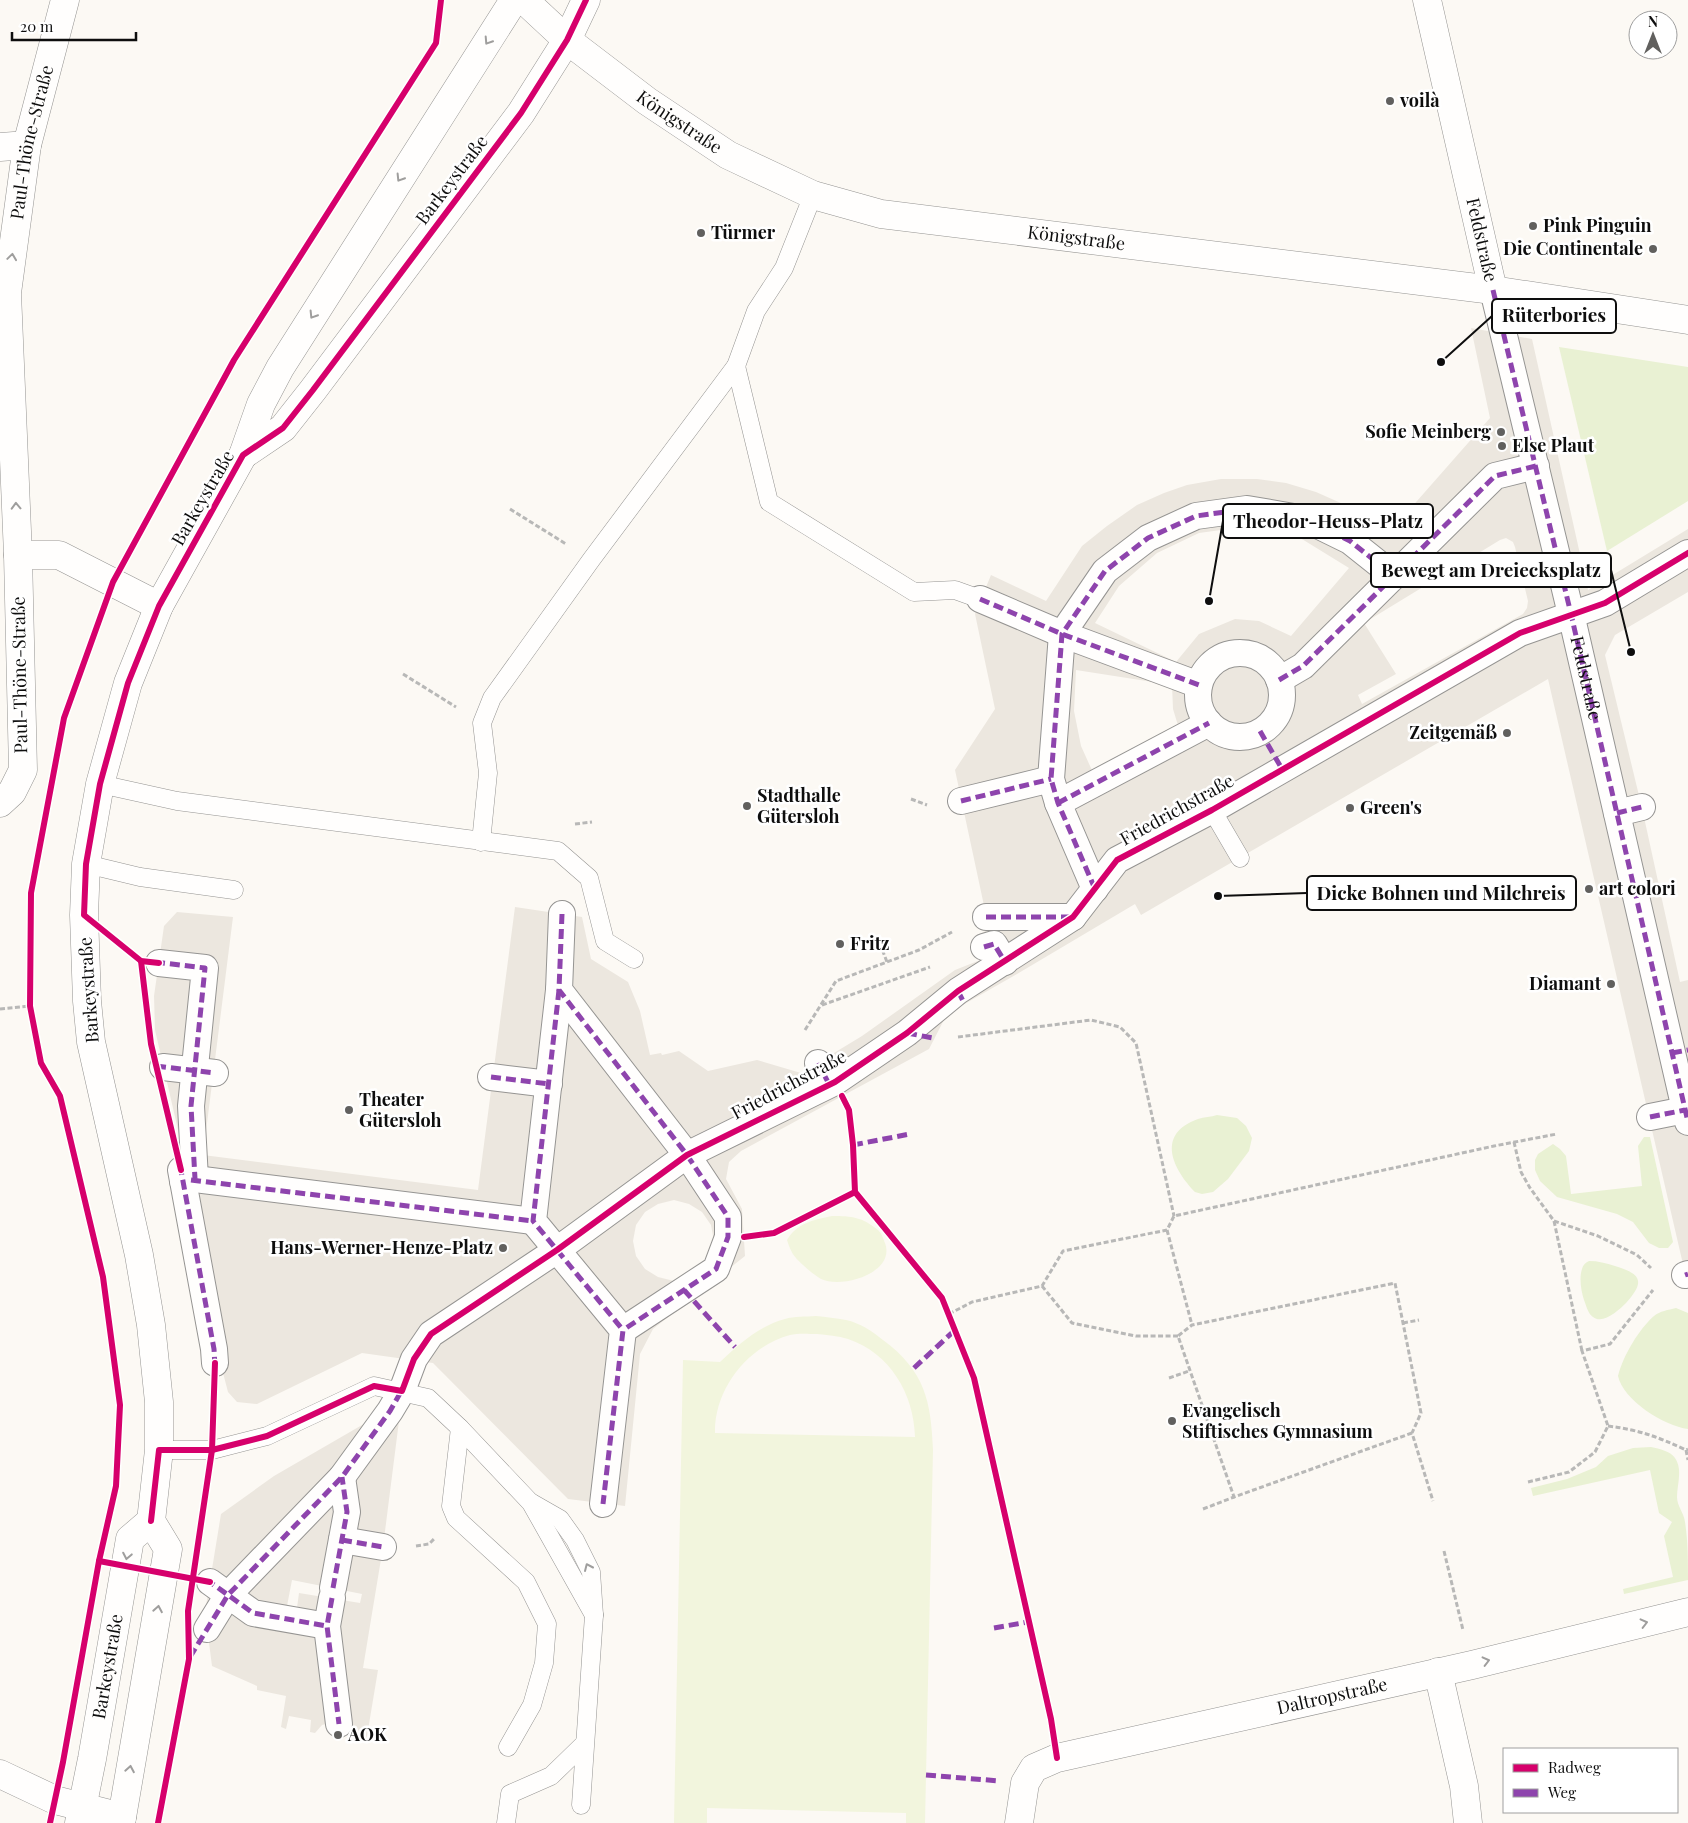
<svg xmlns="http://www.w3.org/2000/svg" width="1688" height="1823" viewBox="0 0 1688 1823" font-family="'Playfair Display',serif">
	<rect width="100%" height="100%" fill="#fcf9f4"/>
	<!-- green -->
	<g fill="#e9f1d3">
		<polygon points="1559,347 1688,367 1688,501 1607,551"/>
		<path d="M1217 1115 1237 1118 1246 1126 1252 1138 1249 1151 1228 1179 1213 1192 1202 1194 1195 1192C1172 1168 1156 1134 1198 1119 1204 1117 1211 1117 1217 1115Z"/>
		<polygon points="1644,1137 1650,1137 1673,1242 1668,1248 1659,1248 1649,1243 1633,1222 1617,1214 1557,1197 1540,1181 1535,1170 1535,1160 1538,1154 1553,1144 1560,1149 1566,1156 1571,1194 1642,1186 1638,1146"/>
		<path d="M1589 1261C1598 1261 1606 1263 1615 1266 1642 1274 1645 1282 1626 1303 1619 1310 1603 1325 1593 1317 1588 1314 1586 1305 1584 1300 1581 1291 1579 1278 1582 1269 1583 1265 1585 1263 1589 1261Z"/>
		<path d="M1676 1308 1688 1313V1429C1664 1426 1623 1400 1618 1376 1623 1356 1639 1329 1654 1316 1660 1311 1668 1310 1676 1308Z"/>
		<path d="M1651 1447C1660 1449 1670 1451 1675 1458 1683 1469 1677 1485 1677 1497 1677 1506 1684 1513 1685 1522 1688 1541 1688 1560 1688 1580L1624 1594 1623 1589 1673 1577 1664 1536 1672 1522 1659 1513 1650 1470 1533 1496 1531 1488 1567 1479 1596 1467 1608 1456 1633 1448Z"/>
	</g>
	<!-- pitch -->
	<g fill="#f2f5dd" fill-rule="evenodd">
		<path d="M832 1216C852 1216 862 1217 878 1230 882 1234 883 1238 885 1243 896 1273 842 1289 821 1279 815 1275 808 1270 803 1265 793 1256 791 1252 787 1240 797 1223 813 1220 832 1216Z"/>
		<path d="M816 1316C826 1317 836 1318 846 1320 860 1323 872 1331 883 1340 925 1371 931 1401 933 1450L925 1823H906V1813L707 1808V1823H674L683 1360 720 1362C739 1344 759 1326 785 1319 794 1316 806 1317 816 1316ZM817 1334C827 1335 838 1336 848 1339 890 1353 914 1394 915 1437L715 1433C714 1389 748 1346 790 1335 798 1333 809 1334 817 1334Z"/>
	</g>
	<!-- plaza -->
	<g fill="#ece7df" fill-rule="evenodd">
		<path d="M1471 328 1532 339 1588 590 1688 529V592L1615 635 1605 655 1642 808 1680 982 1688 980V1286L1548 679 1141 915 1135 904 1017 974 947 1014 929 1049 741 1151 729 1162 726 1179 742 1209 745 1256 653 1329 640 1354 625 1506 568 1499 433 1363 362 1353 257 1404 237 1402 228 1392 222 1369 187 1169 155 1030 154 996 164 926 177 912 233 917 203 1155 478 1190 515 907 582 917 591 959 628 982 640 1011 650 1055 661 1053 662 1055 679 1051 708 1071 757 1060 801 1073 862 1036 955 970 988 957 980 934 989 929 955 770 995 709 975 614 991 575 1046 601 1082 546 1107 526 1137 505 1164 493 1187 485 1221 479H1257L1286 483 1316 492 1352 508 1388 534 1490 418ZM1243 527 1297 536 1349 568 1291 636 1259 621 1235 619 1199 634 1176 662 1095 623 1119 586 1157 553 1199 533ZM1506 538 1513 542 1515 547 1528 601 1527 608 1523 614 1362 704 1358 695 1396 674 1364 623 1500 540ZM1076 670 1172 685 1173 709 1180 732 1095 777 1081 746 1074 711ZM674 1200 689 1204 702 1212 711 1225 714 1241 702 1269 689 1277 674 1281 658 1277 645 1269 636 1256 633 1241 636 1225 645 1212 658 1204Z"/>
		<path d="M400 1413 383 1547 363 1668 378 1670 366 1742 359 1741 355 1731 348 1725 330 1723 322 1725 315 1733 310 1732 311 1720 289 1716 286 1729 281 1727 286 1696 257 1690V1686L212 1666 205 1612 221 1514 274 1476 381 1414ZM292 1580 362 1594 360 1603 299 1593 296 1615 287 1606Z"/>
	</g>
	<g fill="none" stroke-linecap="round" stroke-linejoin="round">
		<defs>
			<g id="service">
				<polyline points="736,366 769,502 914,592 955,590 980,599"/>
				<polyline points="100,784 177,801 558,851 589,878 605,941 634,959"/>
				<polyline points="1212,810 1240,858"/>
				<polyline points="481,842 488,773 482,723 492,698 591,560 736,366 756,311 784,268 813,195"/>
				<polyline points="86,864 140,877 234,890"/>
				<polyline points="460,1428 451,1506 456,1518 526,1582 547,1624 544,1663 532,1705 508,1747"/>
				<polyline points="159,1450 212,1450 267,1436 374,1386 428,1398 460,1428 531,1503 594,1615"/>
				<polyline points="532,1503 560,1519 575,1540 591,1572 594,1615 581,1805"/>
				<polyline points="506,1823 510,1794 551,1776 584,1744"/>
			</g>
			<g id="pedestrian">
				<polyline points="1493,290 1571,614 1688,1122"/>
				<polyline points="980,599 1062,634 1199,685"/>
				<circle cx="1240" cy="695" r="42"/>
				<polyline points="1279,680 1303,666 1495,476 1536,466"/>
				<polyline points="961,801 1051,779"/>
				<polyline points="1058,803 1209,723"/>
				<polyline points="1617,813 1642,807"/>
				<polyline points="1095,889 1058,803 1051,779 1062,634 1105,571 1148,538 1196,516 1247,509 1305,519 1350,541 1394,576"/>
				<polyline points="562,914 559,990 687,1155 728,1217 728,1237 716,1269 623,1330"/>
				<polyline points="986,917 1073,917"/>
				<polyline points="984,947 994,944 1005,962"/>
				<polyline points="159,963 205,968 191,1106 195,1179"/>
				<polyline points="559,990 533,1221 623,1330 603,1504"/>
				<polyline points="818,1063 829,1084"/>
				<polyline points="163,1067 215,1073"/>
				<polyline points="491,1077 549,1084"/>
				<polyline points="1650,1117 1685,1110"/>
				<polyline points="181,1170 214,1349 215,1363"/>
				<polyline points="183,1181 195,1179 533,1221"/>
				<polyline points="1685,1275 1688,1274"/>
				<polyline points="342,1540 383,1547"/>
				<polyline points="210,1582 253,1613 327,1626"/>
				<polyline points="333,1588 347,1512 342,1477"/>
				<polyline points="332,1598 327,1626 339,1724"/>
				<polyline points="207,1629 228,1595 342,1477 390,1411 402,1391 414,1359 431,1334 557,1250 687,1155 835,1082 907,1033 958,991 1073,917 1117,860 1212,810 1520,633 1605,603 1688,553"/>
			</g>
			<g id="minor">
				<path id="s1" d="M524 0 567 40 647 101 728 155 813 195 881 214 1493 290 1688 320"/>
				<path id="s2" d="M1427 0 1493 290"/>
				<polyline points="0,147 27,145"/>
				<polyline points="18,555 59,555 159,606"/>
				<path id="s3" d="M0 803 12 792 23 770 18 555 7 293 27 145 65 0"/>
				<polyline points="1438,1672 1464,1786 1468,1823"/>
				<polyline points="0,1774 55,1800 122,1817"/>
				<path id="s4" d="M1019 1823 1025 1783 1034 1768 1057 1758 1472 1665 1688 1612"/>
			</g>
			<g id="tertiary">
				<polyline points="243,455 283,428 313,390 521,113 567,40 586,0"/>
				<path id="s5" d="M79 1823 92 1759 130 1539 151 1521"/>
				<polyline points="121,1823 168,1549 151,1521 159,1450 159,1402 151,1325 139,1255 91,1042 87,1001 84,915 86,864 100,784 128,683 159,606 243,455 261,404 280,368 514,0"/>
			</g>
		</defs>
		<!-- service casing -->
		<use href="#service" stroke="#959492" stroke-width="19"/>
		<!-- pedestrian casing -->
		<use href="#pedestrian" stroke="#959492" stroke-width="28"/>
		<!-- minor casing -->
		<use href="#minor" stroke="#959492" stroke-width="29"/>
		<!-- tertiary casing -->
		<use href="#tertiary" stroke="#959492" stroke-width="29"/>
		<!-- path -->
		<g stroke="#b8b8b7" stroke-width="3" stroke-dasharray="5 2.5" stroke-linecap="butt">
			<polyline points="510,509 566,544"/>
			<polyline points="403,674 456,707"/>
			<polyline points="911,799 927,805"/>
			<polyline points="575,824 592,822"/>
			<polyline points="870,942 882,949 887,962"/>
			<polyline points="822,1005 930,967"/>
			<polyline points="0,1009 30,1006"/>
			<polyline points="805,1030 836,981 919,950 952,932"/>
			<polyline points="958,1037 1091,1020 1120,1027 1136,1043 1174,1216"/>
			<polyline points="1514,1142 1521,1172 1530,1188 1554,1221 1582,1351"/>
			<polyline points="1554,1221 1598,1236 1637,1255 1651,1268"/>
			<polyline points="1167,1230 1192,1325"/>
			<polyline points="1042,1286 1072,1323 1136,1336 1178,1336"/>
			<polyline points="949,1314 972,1302 1042,1286 1063,1251 1167,1230 1174,1216 1494,1146 1557,1134"/>
			<polyline points="1403,1323 1419,1320"/>
			<polyline points="1169,1378 1189,1371"/>
			<path d="M1608 1426C1640 1430 1658 1437 1686 1450L1688 1449"/>
			<polyline points="1412,1433 1234,1497 1178,1336 1192,1325 1395,1283 1421,1413 1412,1433 1433,1501"/>
			<polyline points="1686,1450 1688,1460"/>
			<polyline points="1528,1482 1569,1472 1595,1452 1608,1426 1582,1351 1610,1344 1653,1290"/>
			<polyline points="1203,1509 1234,1497"/>
			<polyline points="416,1546 429,1544 435,1538"/>
			<polyline points="1444,1551 1463,1630"/>
		</g>
		<!-- service -->
		<use href="#service" stroke="#fffefd" stroke-width="18"/>
		<!-- pedestrian -->
		<use href="#pedestrian" stroke="#fffefd" stroke-width="26"/>
		<!-- minor -->
		<use href="#minor" stroke="#fffefd" stroke-width="28"/>
		<!-- tertiary -->
		<use href="#tertiary" stroke="#fffefd" stroke-width="28"/>
		<!-- quiet -->
		<g stroke="#8e44ad" stroke-width="5" stroke-dasharray="10 5" stroke-linecap="butt">
			<path id="s6" d="M1493 290 1571 614 1688 1122"/>
			<polyline points="980,599 1062,634 1199,685"/>
			<polyline points="1279,680 1303,666 1495,476 1536,466"/>
			<polyline points="1260,731 1282,769"/>
			<polyline points="961,801 1051,779"/>
			<polyline points="1058,803 1209,723"/>
			<polyline points="1617,813 1642,807"/>
			<polyline points="1095,889 1058,803 1051,779 1062,634 1105,571 1148,538 1196,516 1247,509 1305,519 1350,541 1394,576"/>
			<polyline points="562,914 559,990 687,1155 728,1217 728,1237 716,1269 623,1330"/>
			<polyline points="986,917 1069,917"/>
			<polyline points="984,947 994,944 1005,962"/>
			<polyline points="155,962 205,968 191,1106 195,1179"/>
			<polyline points="559,990 533,1221 623,1330 603,1504"/>
			<polyline points="958,991 964,1003"/>
			<polyline points="907,1033 933,1038"/>
			<polyline points="1672,1053 1688,1050"/>
			<polyline points="818,1063 829,1084"/>
			<polyline points="156,1066 215,1073"/>
			<polyline points="491,1077 549,1084"/>
			<polyline points="1650,1117 1685,1110"/>
			<polyline points="853,1145 910,1134"/>
			<polyline points="180,1165 214,1349 215,1367"/>
			<polyline points="191,1180 533,1221"/>
			<polyline points="1685,1275 1688,1274"/>
			<polyline points="684,1290 735,1347"/>
			<polyline points="914,1368 955,1330"/>
			<polyline points="342,1540 383,1547"/>
			<polyline points="205,1581 210,1582 253,1613 327,1626"/>
			<polyline points="333,1588 347,1512 342,1477"/>
			<polyline points="332,1598 327,1626 339,1724"/>
			<polyline points="994,1628 1028,1622"/>
			<polyline points="190,1657 228,1595 342,1477 390,1411 403,1388"/>
			<polyline points="926,1775 1000,1781"/>
		</g>
		<defs>
			<g id="cycleway">
				<polyline points="141,961 151,1044 181,1170"/>
				<polyline points="159,963 141,961 84,915 86,864 100,784 128,683 159,606 243,455 283,428 313,390 521,113 567,40 586,0"/>
				<polyline points="842,1096 849,1110 853,1145 855,1192 942,1298 974,1378 1051,1719 1057,1758"/>
				<polyline points="744,1237 774,1233 855,1192"/>
				<polyline points="151,1521 159,1450 212,1450 267,1436 374,1386 402,1391 414,1359 431,1334 557,1250 687,1155 835,1082 907,1033 958,991 1073,917 1117,860 1212,810 1520,633 1605,603 1688,553"/>
				<polyline points="99,1561 210,1582"/>
				<polyline points="50,1823 63,1762 99,1561 116,1486 120,1405 103,1277 60,1096 41,1063 30,1006 31,893 64,718 113,582 234,360 436,43 441,0"/>
				<polyline points="158,1823 189,1659 188,1611 212,1450 215,1363"/>
			</g>
		</defs>
		<!-- cycleway casing -->
		<use href="#cycleway" stroke="#fff" stroke-width="9"/>
		<!-- cycleway -->
		<use href="#cycleway" stroke="#d6006c" stroke-width="6"/>
	</g>
	<!-- one-way arrows -->
	<defs><path id="oneway-chevron" d="M-2-3.5L2.5 0L-2 3.5" fill="none" stroke-width="1.6" stroke-linecap="round" stroke-linejoin="round" transform="scale(1.25)"/></defs>
	<g stroke="#9f9e9d">
		<use href="#oneway-chevron" transform="translate(488 41) rotate(123)"/>
		<use href="#oneway-chevron" transform="translate(400 178) rotate(122)"/>
		<use href="#oneway-chevron" transform="translate(12 257) rotate(-82)"/>
		<use href="#oneway-chevron" transform="translate(313 315) rotate(122)"/>
		<use href="#oneway-chevron" transform="translate(16 506) rotate(-92)"/>
		<use href="#oneway-chevron" transform="translate(127 1556) rotate(101)"/>
		<use href="#oneway-chevron" transform="translate(588 1567) rotate(-114)"/>
		<use href="#oneway-chevron" transform="translate(158 1609) rotate(-80)"/>
		<use href="#oneway-chevron" transform="translate(1644 1623) rotate(-14)"/>
		<use href="#oneway-chevron" transform="translate(1486 1661) rotate(-14)"/>
		<use href="#oneway-chevron" transform="translate(130 1769) rotate(-80)"/>
	</g>
	<!-- markers -->
	<g fill="#61605e" stroke="#fff" stroke-width="2">
		<circle cx="1390" cy="101" r="5"/>
		<circle cx="1533" cy="226" r="5"/>
		<circle cx="701" cy="233" r="5"/>
		<circle cx="1653" cy="249" r="5"/>
		<circle cx="1501" cy="432" r="5"/>
		<circle cx="1502" cy="446" r="5"/>
		<circle cx="1507" cy="733" r="5"/>
		<circle cx="747" cy="806" r="5"/>
		<circle cx="1350" cy="808" r="5"/>
		<circle cx="1589" cy="889" r="5"/>
		<circle cx="840" cy="944" r="5"/>
		<circle cx="1611" cy="984" r="5"/>
		<circle cx="349" cy="1110" r="5"/>
		<circle cx="503" cy="1248" r="5"/>
		<circle cx="1172" cy="1421" r="5"/>
		<circle cx="338" cy="1735" r="5"/>
	</g>
	<g text-anchor="middle" stroke-width="5" stroke-linejoin="round" paint-order="stroke">
		<!-- poi labels -->
		<g font-size="18" font-weight="bold" fill="#0e0e0e" stroke="#fff" text-anchor="start">
			<text x="1400" y="107">voilà</text>
			<text x="1543" y="232">Pink Pinguin</text>
			<text x="711" y="239">Türmer</text>
			<text x="1643" y="255" text-anchor="end">Die Continentale</text>
			<text x="1491" y="438" text-anchor="end">Sofie Meinberg</text>
			<text x="1512" y="452">Else Plaut</text>
			<text x="1497" y="739" text-anchor="end">Zeitgemäß</text>
			<text x="757" y="802">Stadthalle<tspan x="757" dy="21">Gütersloh</tspan></text>
			<text x="1360" y="814">Green's</text>
			<text x="1599" y="895">art colori</text>
			<text x="850" y="950">Fritz</text>
			<text x="1601" y="990" text-anchor="end">Diamant</text>
			<text x="359" y="1106">Theater<tspan x="359" dy="21">Gütersloh</tspan></text>
			<text x="493" y="1254" text-anchor="end">Hans-Werner-Henze-Platz</text>
			<text x="1182" y="1417">Evangelisch<tspan x="1182" dy="21">Stiftisches Gymnasium</tspan></text>
			<text x="348" y="1741">AOK</text>
		</g>
		<!-- street labels -->
		<g font-size="18" fill="#0e0e0e" stroke="#fff">
			<text dy="6" stroke="none"><textPath href="#s1" startOffset="198">Königstraße</textPath></text>
			<text dy="6" stroke="none"><textPath href="#s3" startOffset="671">Paul-Thöne-Straße</textPath></text>
			<text transform="translate(452 180) rotate(-53)" y="6">Barkeystraße</text>
			<text dy="6" stroke="none"><textPath href="#s1" startOffset="618">Königstraße</textPath></text>
			<text dy="6" stroke="none"><textPath href="#s2" startOffset="246">Feldstraße</textPath></text>
			<text transform="translate(203 498) rotate(-60)" y="6">Barkeystraße</text>
			<text transform="translate(20 675) rotate(-91)" y="6">Paul-Thöne-Straße</text>
			<text dy="6" stroke="none"><textPath href="#s6" startOffset="399">Feldstraße</textPath></text>
			<text transform="translate(1177 810) rotate(-29)" y="6">Friedrichstraße</text>
			<text transform="translate(89 990) rotate(-94)" y="6">Barkeystraße</text>
			<text transform="translate(789 1085) rotate(-28)" y="6">Friedrichstraße</text>
			<text dy="6" stroke="none"><textPath href="#s5" startOffset="159">Barkeystraße</textPath></text>
			<text dy="6" stroke="none"><textPath href="#s4" startOffset="365">Daltropstraße</textPath></text>
		</g>
	</g>
	<!-- callouts -->
	<path fill="none" stroke="#0e0e0e" stroke-width="2" d="M1441 362L1492 316M1209 601L1223 521M1631 652L1611 570M1218 896L1307 893"/>
	<g fill="#0e0e0e" stroke="#fff" stroke-width="2">
		<circle cx="1441" cy="362" r="5"/>
		<circle cx="1209" cy="601" r="5"/>
		<circle cx="1631" cy="652" r="5"/>
		<circle cx="1218" cy="896" r="5"/>
	</g>
	<g fill="#fff" stroke="#0e0e0e" stroke-width="2">
		<rect x="1492" y="299" width="124" height="34" rx="5"/>
		<rect x="1223" y="504" width="210" height="34" rx="5"/>
		<rect x="1371" y="553" width="240" height="34" rx="5"/>
		<rect x="1307" y="876" width="269" height="34" rx="5"/>
	</g>
	<g font-size="19" text-anchor="middle" font-weight="bold" fill="#0e0e0e">
		<text x="1554" y="322">Rüterbories</text>
		<text x="1328" y="528">Theodor-Heuss-Platz</text>
		<text x="1491" y="577">Bewegt am Dreiecksplatz</text>
		<text x="1441" y="900">Dicke Bohnen und Milchreis</text>
	</g>
	<!-- legend -->
	<rect x="1503" y="1748" width="175" height="65" fill="#ffffff" stroke="#9f9f9f"/>
	<rect x="1513" y="1764" width="25" height="8" fill="#d6006c" stroke="#9f9f9f"/>
	<text x="1548" y="1773" font-size="15" fill="#0e0e0e">Radweg</text>
	<rect x="1513" y="1789" width="25" height="8" fill="#8e44ad" stroke="#9f9f9f"/>
	<text x="1548" y="1798" font-size="15" fill="#0e0e0e">Weg</text>
	<!-- north arrow -->
	<g transform="translate(1653 35)"><circle r="24" fill="#ffffff" stroke="#9f9f9f"/>
	<path d="M0-4L9 19L0 12L-9 19Z" fill="#61605e"/>
	<text y="-8" font-size="14" font-weight="bold" text-anchor="middle" fill="#0e0e0e">N</text>
	</g>
	<!-- scale -->
	<path d="M12 32v8h124v-8" fill="none" stroke="#0e0e0e" stroke-width="2.5"/>
	<text x="20" y="32" font-size="15" fill="#0e0e0e" stroke="#ffffff" stroke-width="4" paint-order="stroke">20 m</text>
</svg>
